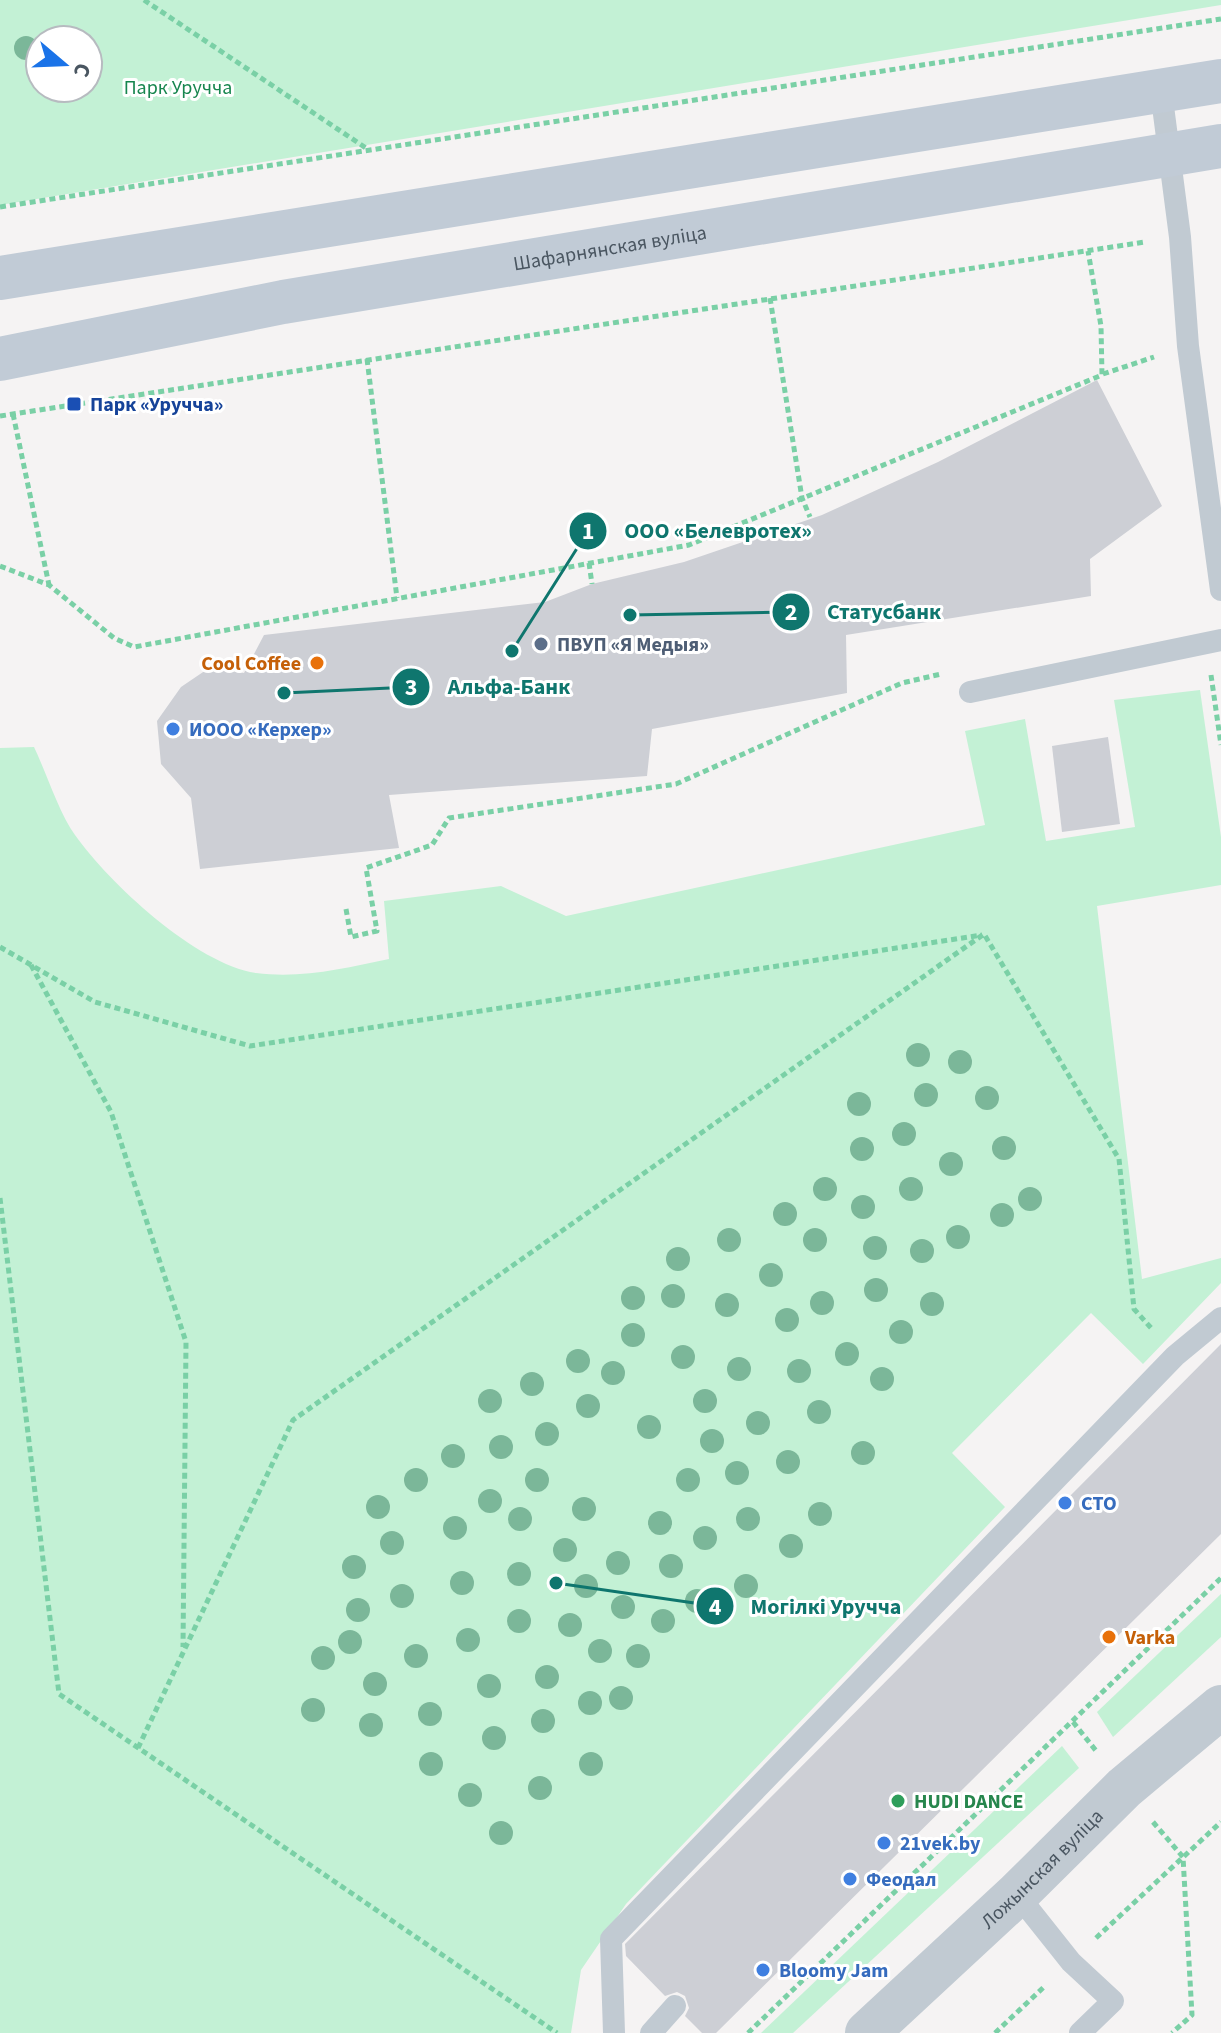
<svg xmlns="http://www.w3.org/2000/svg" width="1221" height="2033" viewBox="0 0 1221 2033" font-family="'Source Sans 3',sans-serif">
	<rect width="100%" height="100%" fill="#f5f3f3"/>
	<!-- green -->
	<g fill="#c3f1d5" fill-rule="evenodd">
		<path d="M0 0H1221V5L0 205ZM40 40H88V88H40Z"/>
		<path d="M1200 690 1221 837V885L1097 906 1142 1279 1221 1258V1283L1143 1364 1091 1313 952 1453 1005 1507 626 1904 581 1970 571 2033H0V748L34 747C46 772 59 813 75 835 109 883 196 964 256 973 302 979 345 968 389 959L384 901 501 886 566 916 985 825 965 731 1025 719 1046 841 1135 827 1114 700Z"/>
		<polygon points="1221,1594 1221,1637 1113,1737 1097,1712"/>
		<polygon points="1062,1746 1079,1768 793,2033 761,2033"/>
	</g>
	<!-- building -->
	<g fill="#cdcfd5">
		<polygon points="1097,380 1162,506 1090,559 1091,596 846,635 847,693 652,729 647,776 389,795 399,848 200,869 191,798 161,764 157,721 181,687 209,668 244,673 264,635 545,602 592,584 684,562 822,515 938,462"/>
		<polygon points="1108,737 1120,824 1062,832 1052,746"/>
		<polygon points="1221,1344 1221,1534 716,2033 702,2033 685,2016 689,2008 685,1996 677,1992 665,1996 626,1956 625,1944"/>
	</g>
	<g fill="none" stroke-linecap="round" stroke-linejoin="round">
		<!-- path -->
		<g stroke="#7ad0a6" stroke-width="5" stroke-dasharray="6 4" stroke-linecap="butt">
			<polyline points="144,0 369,150"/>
			<polyline points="0,207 1221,19"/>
			<polyline points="770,298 802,498 810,517"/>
			<polyline points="367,359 397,598"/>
			<polyline points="1103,374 1154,357"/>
			<polyline points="13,414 49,585"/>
			<polyline points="0,416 1145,242"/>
			<polyline points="589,563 592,584"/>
			<polyline points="0,566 49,585 114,638 134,647 689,545 1102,375 1101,326 1088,251"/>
			<polyline points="1211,675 1221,745"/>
			<polyline points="346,909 351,937 377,931 366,868 432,845 449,818 676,784 902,683 941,674"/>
			<polyline points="0,947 95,1002 250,1046 982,935"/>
			<polyline points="31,965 111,1112 186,1342 183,1647"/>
			<polyline points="0,1198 59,1694 557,2033"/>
			<polyline points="1073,1722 1097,1752"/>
			<polyline points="138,1748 293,1420 984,934 1119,1159 1134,1309 1152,1329"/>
			<polyline points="1153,1822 1183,1857 1192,2015 1172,2033"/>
			<polyline points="1096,1938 1221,1822"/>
			<polyline points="748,2033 1221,1578"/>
			<polyline points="995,2033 1045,1986"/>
		</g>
		<!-- service -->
		<g stroke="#c1cad2" stroke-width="22">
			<polyline points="1161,91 1180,237 1188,346 1221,590"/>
			<polyline points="970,692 1221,640"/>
			<polyline points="1017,1894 1071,1962 1113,2001 1080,2033"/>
			<polyline points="614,2033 611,1939 1175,1356 1221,1318"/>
			<polyline points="651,2033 675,2006"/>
		</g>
		<!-- minor -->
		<path stroke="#c1cad2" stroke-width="44" id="s1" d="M867 2033 1017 1894 1124 1788 1221 1707"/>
		<!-- secondary -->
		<g stroke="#c1cbd6" stroke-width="44">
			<polyline points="0,278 1221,81"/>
			<path id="s2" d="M0 359 283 302 1221 146"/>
		</g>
	</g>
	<!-- trees -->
	<g fill="#7bb799">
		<circle cx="26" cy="48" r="12"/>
		<circle cx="918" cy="1055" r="12"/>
		<circle cx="960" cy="1062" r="12"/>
		<circle cx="926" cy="1095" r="12"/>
		<circle cx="987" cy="1098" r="12"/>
		<circle cx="859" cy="1104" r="12"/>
		<circle cx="904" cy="1134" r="12"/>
		<circle cx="1004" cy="1148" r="12"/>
		<circle cx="862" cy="1149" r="12"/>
		<circle cx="951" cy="1164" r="12"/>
		<circle cx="825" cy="1189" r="12"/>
		<circle cx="911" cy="1189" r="12"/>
		<circle cx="1030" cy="1199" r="12"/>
		<circle cx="863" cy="1207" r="12"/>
		<circle cx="785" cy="1214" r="12"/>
		<circle cx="1002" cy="1215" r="12"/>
		<circle cx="958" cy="1237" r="12"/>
		<circle cx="729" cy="1240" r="12"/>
		<circle cx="815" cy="1240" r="12"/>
		<circle cx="875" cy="1248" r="12"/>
		<circle cx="922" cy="1251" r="12"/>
		<circle cx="678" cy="1259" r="12"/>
		<circle cx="771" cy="1275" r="12"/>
		<circle cx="876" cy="1290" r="12"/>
		<circle cx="673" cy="1296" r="12"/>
		<circle cx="633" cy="1298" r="12"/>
		<circle cx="822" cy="1303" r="12"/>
		<circle cx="932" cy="1304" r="12"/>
		<circle cx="727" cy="1305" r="12"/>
		<circle cx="787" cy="1320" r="12"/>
		<circle cx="901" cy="1332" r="12"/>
		<circle cx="633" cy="1335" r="12"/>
		<circle cx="847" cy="1354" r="12"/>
		<circle cx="683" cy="1357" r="12"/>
		<circle cx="578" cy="1361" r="12"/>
		<circle cx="739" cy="1369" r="12"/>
		<circle cx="799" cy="1371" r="12"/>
		<circle cx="613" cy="1373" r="12"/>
		<circle cx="882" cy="1379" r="12"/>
		<circle cx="532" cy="1384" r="12"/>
		<circle cx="490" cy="1401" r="12"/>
		<circle cx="705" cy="1401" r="12"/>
		<circle cx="588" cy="1406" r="12"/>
		<circle cx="819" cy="1412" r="12"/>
		<circle cx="758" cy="1423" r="12"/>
		<circle cx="649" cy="1427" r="12"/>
		<circle cx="547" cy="1434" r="12"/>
		<circle cx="712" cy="1441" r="12"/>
		<circle cx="501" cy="1447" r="12"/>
		<circle cx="863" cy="1453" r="12"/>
		<circle cx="453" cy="1456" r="12"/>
		<circle cx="788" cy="1462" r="12"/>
		<circle cx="737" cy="1473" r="12"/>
		<circle cx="416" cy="1480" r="12"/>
		<circle cx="537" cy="1480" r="12"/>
		<circle cx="688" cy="1480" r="12"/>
		<circle cx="490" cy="1501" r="12"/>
		<circle cx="378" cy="1507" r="12"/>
		<circle cx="584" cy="1509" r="12"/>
		<circle cx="820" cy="1514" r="12"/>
		<circle cx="520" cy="1519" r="12"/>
		<circle cx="748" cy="1519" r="12"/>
		<circle cx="660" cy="1523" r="12"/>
		<circle cx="455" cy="1528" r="12"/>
		<circle cx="705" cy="1538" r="12"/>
		<circle cx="392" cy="1543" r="12"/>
		<circle cx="791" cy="1546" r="12"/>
		<circle cx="565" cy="1550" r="12"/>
		<circle cx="618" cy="1563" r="12"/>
		<circle cx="671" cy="1566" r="12"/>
		<circle cx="354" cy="1567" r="12"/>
		<circle cx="519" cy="1574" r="12"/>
		<circle cx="462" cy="1583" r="12"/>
		<circle cx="586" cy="1586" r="12"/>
		<circle cx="746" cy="1586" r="12"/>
		<circle cx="402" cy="1596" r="12"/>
		<circle cx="697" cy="1601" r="12"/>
		<circle cx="623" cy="1607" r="12"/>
		<circle cx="358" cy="1610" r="12"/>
		<circle cx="519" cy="1621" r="12"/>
		<circle cx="663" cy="1621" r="12"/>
		<circle cx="570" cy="1625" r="12"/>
		<circle cx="468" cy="1640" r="12"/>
		<circle cx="350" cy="1642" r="12"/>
		<circle cx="600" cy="1651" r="12"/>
		<circle cx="416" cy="1656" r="12"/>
		<circle cx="638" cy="1656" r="12"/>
		<circle cx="323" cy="1658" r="12"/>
		<circle cx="547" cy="1677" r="12"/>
		<circle cx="375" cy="1684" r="12"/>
		<circle cx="489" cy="1686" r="12"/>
		<circle cx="621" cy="1698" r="12"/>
		<circle cx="590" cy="1703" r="12"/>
		<circle cx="313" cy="1710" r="12"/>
		<circle cx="430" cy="1714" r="12"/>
		<circle cx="543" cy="1721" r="12"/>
		<circle cx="371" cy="1725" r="12"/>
		<circle cx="494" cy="1738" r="12"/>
		<circle cx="431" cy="1764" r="12"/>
		<circle cx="591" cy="1764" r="12"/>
		<circle cx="540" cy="1788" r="12"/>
		<circle cx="470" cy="1795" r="12"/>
		<circle cx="501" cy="1833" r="12"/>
	</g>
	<!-- markers -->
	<rect fill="#1a4fb4" stroke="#fff" stroke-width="3" x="66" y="396" width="16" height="16" rx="4"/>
	<circle fill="#5c6f8a" stroke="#fff" stroke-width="3" cx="541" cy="644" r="8"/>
	<g fill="#e8710a" stroke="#fff" stroke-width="3">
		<circle cx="317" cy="663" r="8"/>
		<circle cx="1109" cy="1637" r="8"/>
	</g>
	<g fill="#3f7fe0" stroke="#fff" stroke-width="3">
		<circle cx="173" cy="729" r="8"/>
		<circle cx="1065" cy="1503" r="8"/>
		<circle cx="884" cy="1843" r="8"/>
		<circle cx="850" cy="1879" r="8"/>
		<circle cx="763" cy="1970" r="8"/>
	</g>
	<circle fill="#2e9e5b" stroke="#fff" stroke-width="3" cx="898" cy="1801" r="8"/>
	<g text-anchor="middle" stroke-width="6" stroke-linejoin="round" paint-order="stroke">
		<!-- park labels -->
		<g font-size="20" fill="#17864f" stroke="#fff">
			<text x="178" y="94">Парк Уручча</text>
		</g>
		<!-- street labels -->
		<g font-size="20" fill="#4a5661" stroke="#fff">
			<text dy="7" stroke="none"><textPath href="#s2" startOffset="620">Шафарнянская вуліца</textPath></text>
			<text dy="7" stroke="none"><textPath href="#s1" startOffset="240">Ложынская вуліца</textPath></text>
		</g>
		<!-- transit labels -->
		<g font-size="20" font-weight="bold" fill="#164399" stroke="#fff" text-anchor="start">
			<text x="90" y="411">Парк «Уручча»</text>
		</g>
		<!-- service labels -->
		<g font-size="20" font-weight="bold" fill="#4e5e75" stroke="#fff" text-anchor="start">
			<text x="557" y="651">ПВУП «Я Медыя»</text>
		</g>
		<!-- food labels -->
		<g font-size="20" font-weight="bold" fill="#c56008" stroke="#fff" text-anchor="end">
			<text x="301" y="670">Cool Coffee</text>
			<text x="1125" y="1644" text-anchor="start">Varka</text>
		</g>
		<!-- shop labels -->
		<g font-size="20" font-weight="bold" fill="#366cbe" stroke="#fff" text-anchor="start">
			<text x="189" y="736">ИООО «Керхер»</text>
			<text x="1081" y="1510">СТО</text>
			<text x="900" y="1850">21vek.by</text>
			<text x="866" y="1886">Феодал</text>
			<text x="779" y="1977">Bloomy Jam</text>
		</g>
		<!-- leisure labels -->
		<g font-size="20" font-weight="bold" fill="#27864d" stroke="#fff" text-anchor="start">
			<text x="914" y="1808">HUDI DANCE</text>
		</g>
	</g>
	<!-- callouts -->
	<path fill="none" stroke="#0f766e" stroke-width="3" d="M512 651L588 531M630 615L791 612M284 693L411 687M556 1583L715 1606"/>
	<g fill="#0f766e" stroke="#fff" stroke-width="3">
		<circle cx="512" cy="651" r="8"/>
		<circle cx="630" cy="615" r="8"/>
		<circle cx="284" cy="693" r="8"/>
		<circle cx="556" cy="1583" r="8"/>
		<circle cx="588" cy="531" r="20"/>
		<circle cx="791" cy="612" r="20"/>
		<circle cx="411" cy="687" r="20"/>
		<circle cx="715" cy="1606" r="20"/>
	</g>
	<g font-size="24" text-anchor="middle" font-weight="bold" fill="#fff">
		<text x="588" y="539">1</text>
		<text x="791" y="620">2</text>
		<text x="411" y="695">3</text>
		<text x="715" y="1615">4</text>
	</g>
	<g font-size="22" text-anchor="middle" font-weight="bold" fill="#0f766e" stroke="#fff" stroke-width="6" stroke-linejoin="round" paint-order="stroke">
		<text x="718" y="538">ООО «Белевротех»</text>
		<text x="884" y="619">Статусбанк</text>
		<text x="509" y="694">Альфа-Банк</text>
		<text x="826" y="1614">Могілкі Уручча</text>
	</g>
	<!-- north arrow -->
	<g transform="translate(64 64) rotate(109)"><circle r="38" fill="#ffffff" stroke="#b7bbc0" stroke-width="2"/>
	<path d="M0-6L14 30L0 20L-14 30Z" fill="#1a73e8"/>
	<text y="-12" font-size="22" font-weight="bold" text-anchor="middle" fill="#4a5661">С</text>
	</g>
</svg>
